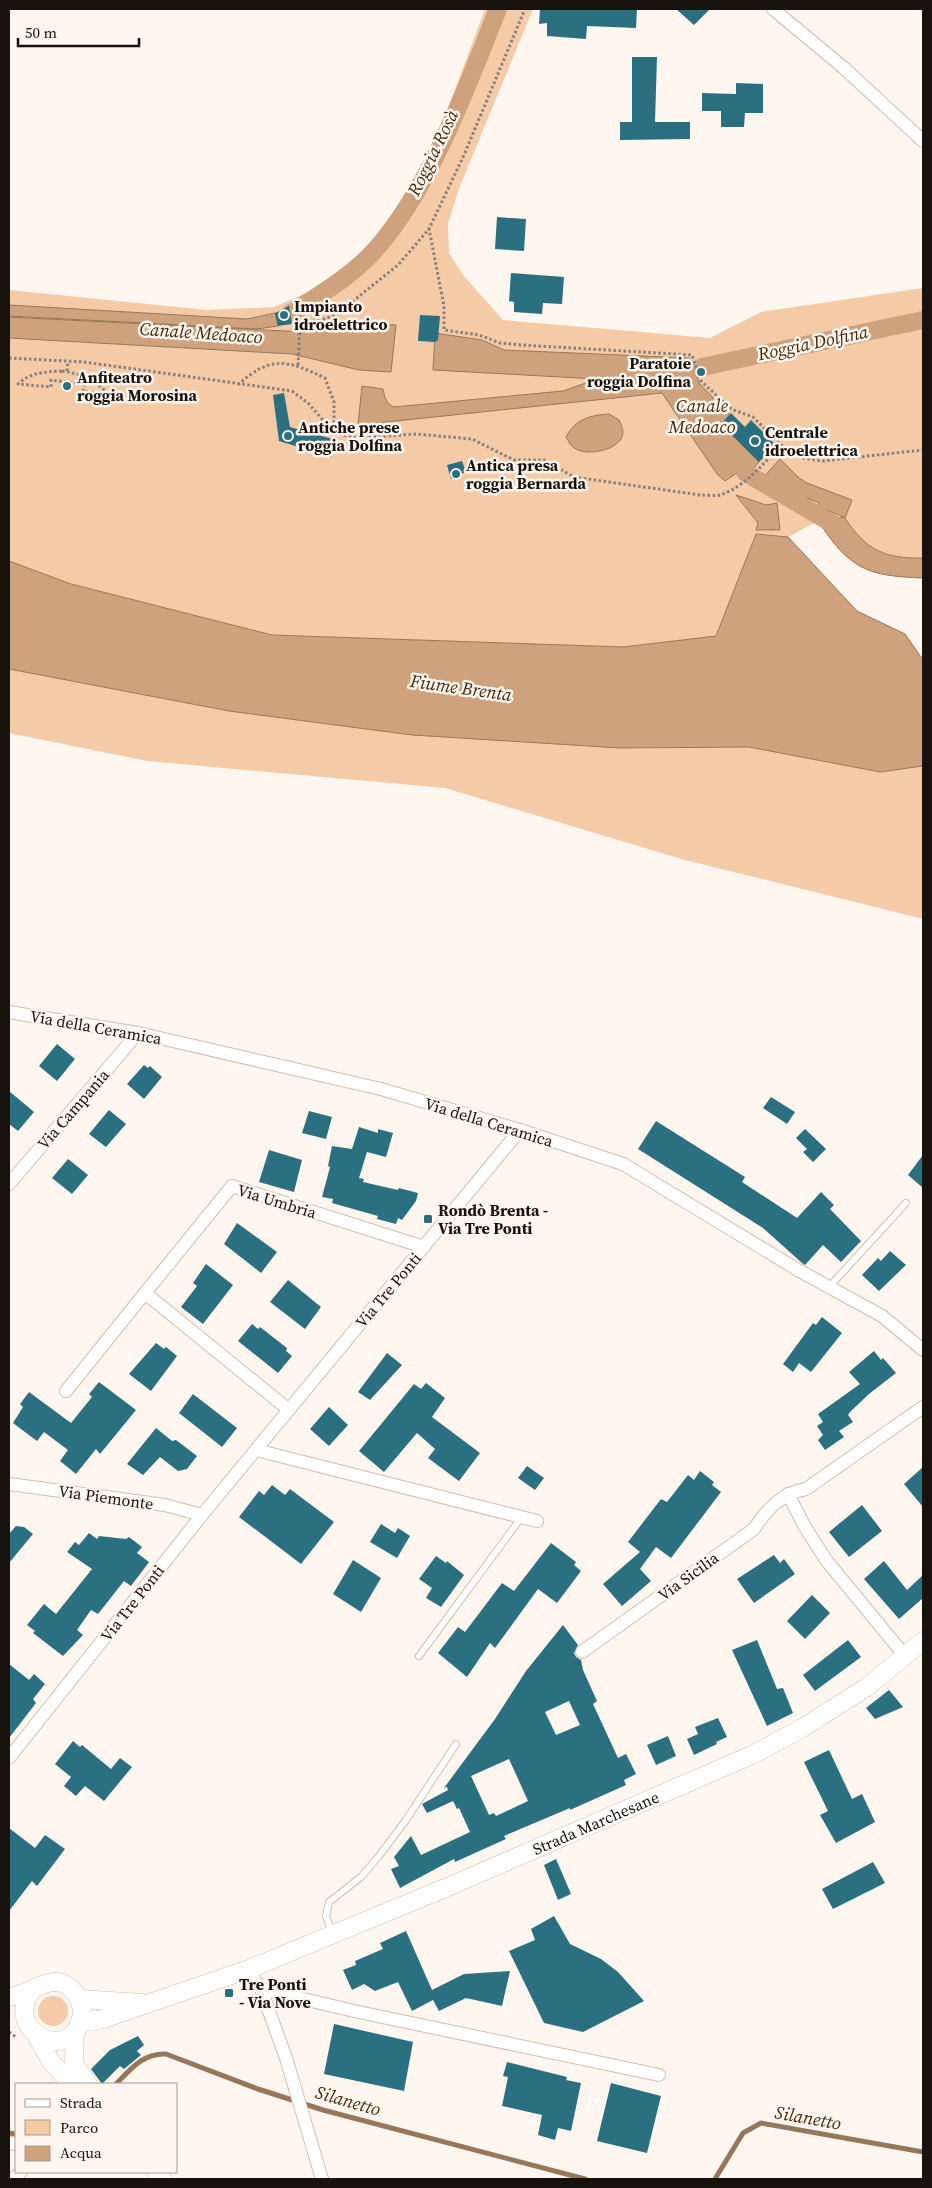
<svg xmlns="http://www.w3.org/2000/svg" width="932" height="2188" viewBox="0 0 932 2188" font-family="'Source Serif 4',serif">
	<rect width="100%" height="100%" fill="#fef6ef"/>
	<!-- green -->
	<g fill="#f5cba7">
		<path d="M485 9H533L460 186 448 223 449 253 463 275 503 320 710 338 761 312 923 288V558C885 559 866 549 845 518L818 521 788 537 756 534 716 636 623 647 272 635 71 584 9 561V290L207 310 274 307 316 289 366 249 415 184 451 100Z"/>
		<polygon points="9,669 229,711 412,735 620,748 749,747 880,772 923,766 923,919 685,860 445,788 147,761 9,733"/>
		<circle cx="53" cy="2011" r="15"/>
	</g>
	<!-- water -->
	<g fill="#cea27c" stroke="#97775a">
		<polygon points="9,305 247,319 275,313 278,326 257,329 9,316"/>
		<polygon points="9,317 305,332 361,323 396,325 391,372 359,370 292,354 9,338"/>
		<path d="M435 333 482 340 504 350 689 358 694 364 699 383 730 415 721 424 759 462 752 470H741L725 481 717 474 662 393 358 425 362 386 383 389C385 398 386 404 394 407L563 391 597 379 433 370Z"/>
		<path d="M609 414 619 420C622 426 625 433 621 439 614 451 584 457 573 447 570 445 568 440 566 437 575 419 591 415 609 414Z"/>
		<path d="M780 459 799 478 807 483 852 500 845 518C866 550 885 559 923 558V578C866 576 850 569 818 521L844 517 818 507 819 503 807 498 783 501 782 495 762 479Z"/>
		<polygon points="736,495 766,505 777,503 780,530 756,530 758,523"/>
		<polygon points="756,534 788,537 857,611 905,634 923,660 923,766 880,772 749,747 620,748 412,735 229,711 9,669 9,561 71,584 272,635 623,647 716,636"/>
	</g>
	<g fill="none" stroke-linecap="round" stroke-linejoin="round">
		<!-- stream -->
		<g stroke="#97775a" stroke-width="5">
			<path d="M116 2084C131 2069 143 2053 166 2054L258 2089 323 2110 585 2179"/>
			<polyline points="9,2133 16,2134"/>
			<polyline points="715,2179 743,2133 761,2123 923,2152"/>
		</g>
		<!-- canal -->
		<g stroke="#cea27c" stroke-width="18">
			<path d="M291 313C321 294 352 276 376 249 432 185 466 88 498 9"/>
			<polyline points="702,367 923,320"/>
			<polyline points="731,451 746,473 838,527 845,534"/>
		</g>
	</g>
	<!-- building -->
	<g fill="#2b7081" fill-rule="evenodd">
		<polygon points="540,9 637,9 636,28 587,26 586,39 547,36 547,23 539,24"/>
		<polygon points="676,9 710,9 694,25"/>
		<polygon points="632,57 657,57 655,122 690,122 690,139 620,140 620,122 632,122"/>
		<polygon points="736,83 763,84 763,113 745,113 744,127 721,127 721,111 702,111 702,93 736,94"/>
		<polygon points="497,217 526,219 524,251 495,249"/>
		<polygon points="511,273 564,277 562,304 543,303 542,314 514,312 514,302 509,301"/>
		<polygon points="289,306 292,324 278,326 275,313"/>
		<polygon points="420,315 440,316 438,340 435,342 418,341"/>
		<polygon points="284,393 290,427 336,440 331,457 279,441 273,395"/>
		<polygon points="731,413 745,427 751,420 776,445 759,462 721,424"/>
		<polygon points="462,461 466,472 451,479 447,465"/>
		<polygon points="57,1044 75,1059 57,1081 39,1066"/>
		<polygon points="144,1065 148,1068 150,1066 162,1077 144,1099 127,1084"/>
		<polygon points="9,1091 34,1112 18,1131 9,1124"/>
		<polygon points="771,1097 795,1112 787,1124 763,1108"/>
		<polygon points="109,1110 126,1124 106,1147 89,1134"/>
		<polygon points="309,1111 332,1117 326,1139 302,1133"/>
		<polygon points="656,1121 745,1177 742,1182 797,1218 821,1192 834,1205 830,1209 861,1241 841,1262 823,1245 805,1265 802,1263 763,1228 638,1149"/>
		<polygon points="359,1127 378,1133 378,1129 393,1133 386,1157 367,1152 359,1178 364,1179 363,1182 398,1190 399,1188 418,1193 416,1201 402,1220 398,1218 396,1224 377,1219 378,1216 332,1203 333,1199 322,1197 330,1167 328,1166 332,1146 352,1149"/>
		<polygon points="805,1129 826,1149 813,1162 803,1152 807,1149 796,1138"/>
		<polygon points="269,1150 302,1160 294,1192 259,1182"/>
		<polygon points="923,1155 923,1188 908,1175"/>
		<polygon points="68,1159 88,1175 72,1194 52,1178"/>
		<polygon points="237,1223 277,1252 261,1273 224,1244"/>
		<polygon points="890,1251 906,1265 879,1291 862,1275 878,1258 881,1261"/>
		<polygon points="206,1264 233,1285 203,1324 181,1307 197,1286 193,1283"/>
		<polygon points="288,1280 321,1307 305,1329 270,1302"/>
		<polygon points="822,1317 842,1333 811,1372 799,1363 793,1372 783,1364 813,1323 816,1325"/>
		<polygon points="252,1324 258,1329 260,1327 287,1348 286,1351 292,1356 278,1373 238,1341"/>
		<polygon points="156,1343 164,1349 166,1347 177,1356 151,1391 129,1374"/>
		<polygon points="874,1351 881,1360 883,1358 896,1373 869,1394 850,1412 848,1415 853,1422 839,1431 844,1437 825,1450 818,1440 823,1435 817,1426 823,1422 818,1414 860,1384 849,1372"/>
		<polygon points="387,1353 402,1365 370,1400 358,1392"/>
		<polygon points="99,1382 136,1410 100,1454 96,1449 76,1474 60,1461 68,1450 44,1432 37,1441 13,1423 23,1407 20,1404 29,1392 71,1423 92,1397 89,1394"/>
		<polygon points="426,1383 445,1398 432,1417 480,1453 459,1481 428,1458 435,1449 417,1433 384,1472 359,1451 414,1384 421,1389"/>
		<polygon points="193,1394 237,1428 222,1447 179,1413"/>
		<polygon points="329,1407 348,1425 329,1446 310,1429"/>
		<polygon points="156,1428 172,1441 176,1440 197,1456 187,1469 178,1471 160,1457 143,1475 127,1464"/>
		<polygon points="527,1466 544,1478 535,1490 518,1478"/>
		<polygon points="923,1467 923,1507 904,1484"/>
		<polygon points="700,1471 714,1482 712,1485 721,1492 671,1558 656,1547 640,1569 651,1581 622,1606 603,1584 640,1552 628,1542 661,1499 667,1502 688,1475 694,1480"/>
		<polygon points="272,1485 285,1495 290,1489 334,1522 301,1564 239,1517 259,1491 264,1495"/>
		<polygon points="862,1505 882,1531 849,1557 829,1532"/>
		<polygon points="381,1524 395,1533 398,1528 410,1536 397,1558 370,1542"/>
		<polygon points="16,1526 24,1527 33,1534 9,1563 9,1534"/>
		<polygon points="89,1533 97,1539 99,1536 126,1539 129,1537 142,1547 137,1553 149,1562 131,1586 124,1581 98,1614 91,1610 77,1630 83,1635 63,1656 33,1633 35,1631 27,1625 44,1604 56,1614 92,1569 67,1552 75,1542 79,1545"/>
		<polygon points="551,1543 576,1562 574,1565 581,1571 557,1603 538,1589 495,1648 490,1643 467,1677 438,1653 458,1627 465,1632 502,1583 514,1591"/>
		<polygon points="774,1555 780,1563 784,1559 795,1574 754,1603 737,1579"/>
		<polygon points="436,1556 446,1563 447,1561 464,1575 441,1607 426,1598 432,1588 419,1579"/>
		<polygon points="353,1560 381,1578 361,1612 333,1594"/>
		<polygon points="884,1561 907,1590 923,1575 923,1598 899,1619 864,1579"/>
		<polygon points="812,1595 830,1613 805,1639 787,1621"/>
		<path d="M563 1625 578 1645 574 1653 576 1657 581 1660 583 1670 597 1701 593 1704 618 1758 626 1754 636 1774 624 1780 626 1785 570 1810V1808L504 1836 506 1839 455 1862 454 1859 400 1888 391 1869 399 1866 394 1857 411 1836 421 1855 470 1832 459 1808 457 1809 453 1801 427 1813 422 1804 448 1790 447 1787 444 1788 495 1719 526 1671ZM569 1701 580 1725 556 1735 545 1712ZM509 1759 528 1801 496 1816 494 1813 489 1815 471 1776Z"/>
		<polygon points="757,1640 777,1689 783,1688 793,1713 767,1726 732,1650"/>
		<polygon points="848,1640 861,1657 815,1691 803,1675"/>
		<polygon points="9,1664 29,1680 34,1674 45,1684 33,1699 36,1703 9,1738"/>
		<polygon points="889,1690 903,1707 875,1719 866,1708"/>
		<polygon points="718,1718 727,1737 716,1742 717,1744 694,1755 687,1739 698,1734 695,1727"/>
		<polygon points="668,1736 676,1756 656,1765 647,1745"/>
		<polygon points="73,1741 80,1747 82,1745 111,1769 120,1758 132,1767 104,1801 85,1786 76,1796 64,1786 71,1777 55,1764"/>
		<polygon points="829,1750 852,1799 862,1794 875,1822 836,1843 820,1815 828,1811 804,1762"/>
		<polygon points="9,1828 35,1848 45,1835 65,1849 37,1886 32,1881 9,1911"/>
		<polygon points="556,1859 571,1894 558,1900 544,1865"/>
		<polygon points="873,1862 885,1883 833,1909 822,1889"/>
		<polygon points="554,1916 570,1944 601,1959 618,1972 644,2001 583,2032 544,2023 509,1951 535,1940 531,1929"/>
		<polygon points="406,1931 432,1990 464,1974 510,1971 502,2006 466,1998 439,2011 433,2000 412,2011 398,1982 375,1991 364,1984 352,1990 343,1970 356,1965 355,1961 383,1949 380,1943"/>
		<polygon points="334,2024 413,2042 404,2091 324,2074"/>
		<polygon points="138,2036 144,2045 137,2051 141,2055 124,2069 120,2066 102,2084 91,2069 110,2050"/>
		<polygon points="507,2062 567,2077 566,2080 581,2083 571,2131 558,2128 555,2140 538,2135 542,2115 502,2106 508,2077 503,2076"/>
		<polygon points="611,2083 661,2096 647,2153 597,2141"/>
	</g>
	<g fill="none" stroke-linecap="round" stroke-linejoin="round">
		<defs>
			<g id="lane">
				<polyline points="830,1286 906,1203"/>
				<polyline points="419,1656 521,1518"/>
				<polyline points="332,1933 326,1916 329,1902 361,1877 379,1856 406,1820 456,1744"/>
			</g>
			<g id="street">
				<polyline points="773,9 844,68 923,141"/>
				<polyline points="9,1012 138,1033 381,1089 520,1130 623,1164 798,1270 882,1316 923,1350"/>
				<polyline points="9,1184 138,1033"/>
				<polyline points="145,1293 232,1186 424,1247"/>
				<polyline points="66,1391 145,1293 289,1410"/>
				<polyline points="256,1450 537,1521"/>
				<polyline points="9,1484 165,1505 202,1515"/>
				<polyline points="788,1494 805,1527 826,1560 905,1656"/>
				<path d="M582 1652 754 1529C767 1509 782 1493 806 1489L923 1407"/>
				<polyline points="9,1758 202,1515 520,1130"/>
				<polyline points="249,1969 253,1978 261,1989 354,2011 659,2075"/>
				<polyline points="261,1989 286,2058 322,2179"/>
				<polyline points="9,2143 16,2144"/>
				<polyline points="13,2179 21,2172"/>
			</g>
			<g id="secondary">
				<path d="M9 1997C32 1995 55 1967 75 1993 81 2001 83 2010 81 2019 71 2065 0 2031 33 1989"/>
				<polyline points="79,1999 142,2003"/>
				<path id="s1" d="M79 2023 103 2019 249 1969 450 1886 754 1754 804 1727 867 1687 923 1641"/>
				<polyline points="75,2031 74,2064 88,2084"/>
				<polyline points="37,2037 52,2063 72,2084"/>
				<polyline points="156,2172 162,2179"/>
			</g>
		</defs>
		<!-- lane casing -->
		<use href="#lane" stroke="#d3bfae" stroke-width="8"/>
		<!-- street casing -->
		<use href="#street" stroke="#d3bfae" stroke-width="14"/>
		<!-- secondary casing -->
		<use href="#secondary" stroke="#d3bfae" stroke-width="19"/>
		<!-- path -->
		<g stroke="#87807a" stroke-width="3" stroke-dasharray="2.5 2.5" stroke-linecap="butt">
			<path d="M9 358 84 362 292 391 308 403 334 433 356 438 416 434 472 439 514 460H544L574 477 700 495C706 495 714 496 720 495 745 487 764 463 781 445L753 417 731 409 701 381 692 355 521 345 500 343 479 335 444 330V306L429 229"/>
			<polyline points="298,365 300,325 305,320 322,320 337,314 398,265 429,229 464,155 525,9"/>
			<path d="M62 371C82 374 96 380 109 395L83 391 84 384 51 380V387L18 384C31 372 45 372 62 371Z"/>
			<polyline points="67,371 68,361"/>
			<path d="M238 385C270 355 288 360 325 378L334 402V432"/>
			<polyline points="781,445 803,458 822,461 923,450"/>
			<polyline points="9,2032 16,2037"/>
		</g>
		<!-- lane -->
		<use href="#lane" stroke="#fff" stroke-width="6"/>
		<!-- street -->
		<use href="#street" stroke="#fff" stroke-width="12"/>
		<!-- secondary -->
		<use href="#secondary" stroke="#fff" stroke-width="18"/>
	</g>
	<!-- markers -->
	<g fill="#2b6f7f" stroke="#fef6ef" stroke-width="2">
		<circle cx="284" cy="315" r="5"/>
		<circle cx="701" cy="372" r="5"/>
		<circle cx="67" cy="386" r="5"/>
		<circle cx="288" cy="436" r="5"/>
		<circle cx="755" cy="441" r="5"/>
		<circle cx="456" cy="474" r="5"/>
		<rect x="423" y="1214" width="10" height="10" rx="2.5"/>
		<rect x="224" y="1988" width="10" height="10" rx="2.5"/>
	</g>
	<g text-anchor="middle" stroke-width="5" stroke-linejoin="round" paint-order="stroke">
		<!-- poi labels -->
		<g font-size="16" font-weight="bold" fill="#18120c" stroke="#fef6ef" text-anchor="start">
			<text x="294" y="312">Impianto<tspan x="294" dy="18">idroelettrico</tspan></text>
			<text x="691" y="369" text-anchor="end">Paratoie<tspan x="691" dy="18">roggia Dolfina</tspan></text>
			<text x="77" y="383">Anfiteatro<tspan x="77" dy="18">roggia Morosina</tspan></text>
			<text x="298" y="433">Antiche prese<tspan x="298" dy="18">roggia Dolfina</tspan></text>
			<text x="765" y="438">Centrale<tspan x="765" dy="18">idroelettrica</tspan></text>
			<text x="466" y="471">Antica presa<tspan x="466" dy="18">roggia Bernarda</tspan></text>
			<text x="438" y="1216">Rondò Brenta -<tspan x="438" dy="18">Via Tre Ponti</tspan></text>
			<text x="239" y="1990">Tre Ponti<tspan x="239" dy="18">- Via Nove</tspan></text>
		</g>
		<!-- street labels -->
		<g font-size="16" fill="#18120c" stroke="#fef6ef">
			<text transform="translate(96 1027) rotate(10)" y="6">Via della Ceramica</text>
			<text transform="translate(73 1109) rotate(-49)" y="6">Via Campania</text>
			<text transform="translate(489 1122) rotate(17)" y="6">Via della Ceramica</text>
			<text transform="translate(277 1201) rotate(17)" y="6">Via Umbria</text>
			<text transform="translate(388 1290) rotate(-50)" y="6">Via Tre Ponti</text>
			<text transform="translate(106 1497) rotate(8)" y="6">Via Piemonte</text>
			<text transform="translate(688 1576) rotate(-36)" y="6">Via Sicilia</text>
			<text transform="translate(132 1603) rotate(-52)" y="6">Via Tre Ponti</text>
			<text dy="6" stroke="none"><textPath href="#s1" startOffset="555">Strada Marchesane</textPath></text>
		</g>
		<!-- water labels -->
		<g font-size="18" font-style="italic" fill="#462809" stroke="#fef6ef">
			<text transform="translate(433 153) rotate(-64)" y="6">Roggia Rosà</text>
			<text transform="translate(201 333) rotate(4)" y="6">Canale Medoaco</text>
			<text transform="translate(813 343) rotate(-12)" y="6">Roggia Dolfina</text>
			<text x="702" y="412">Canale<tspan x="702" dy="21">Medoaco</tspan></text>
			<text transform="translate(461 688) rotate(8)" y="6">Fiume Brenta</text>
			<text transform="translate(348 2101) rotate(16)" y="6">Silanetto</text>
			<text transform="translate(808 2118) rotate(10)" y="6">Silanetto</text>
		</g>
	</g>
	<!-- border -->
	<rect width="932" height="2188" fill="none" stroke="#18120c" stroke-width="20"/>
	<!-- legend -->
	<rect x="15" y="2083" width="162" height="90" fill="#fef6ef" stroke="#a29b94"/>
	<rect x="25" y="2099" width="25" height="8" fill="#ffffff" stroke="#a29b94"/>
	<text x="60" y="2108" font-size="15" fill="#18120c">Strada</text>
	<rect x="25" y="2120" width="25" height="15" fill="#f5cba7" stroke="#a29b94"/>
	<text x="60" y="2133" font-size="15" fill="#18120c">Parco</text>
	<rect x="25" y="2146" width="25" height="15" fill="#cea27c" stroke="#a29b94"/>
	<text x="60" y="2158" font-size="15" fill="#18120c">Acqua</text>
	<!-- scale -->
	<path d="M18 38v8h121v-8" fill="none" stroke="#18120c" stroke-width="2.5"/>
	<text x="25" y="38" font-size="15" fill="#18120c" stroke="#fef6ef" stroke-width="4" paint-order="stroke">50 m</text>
</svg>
